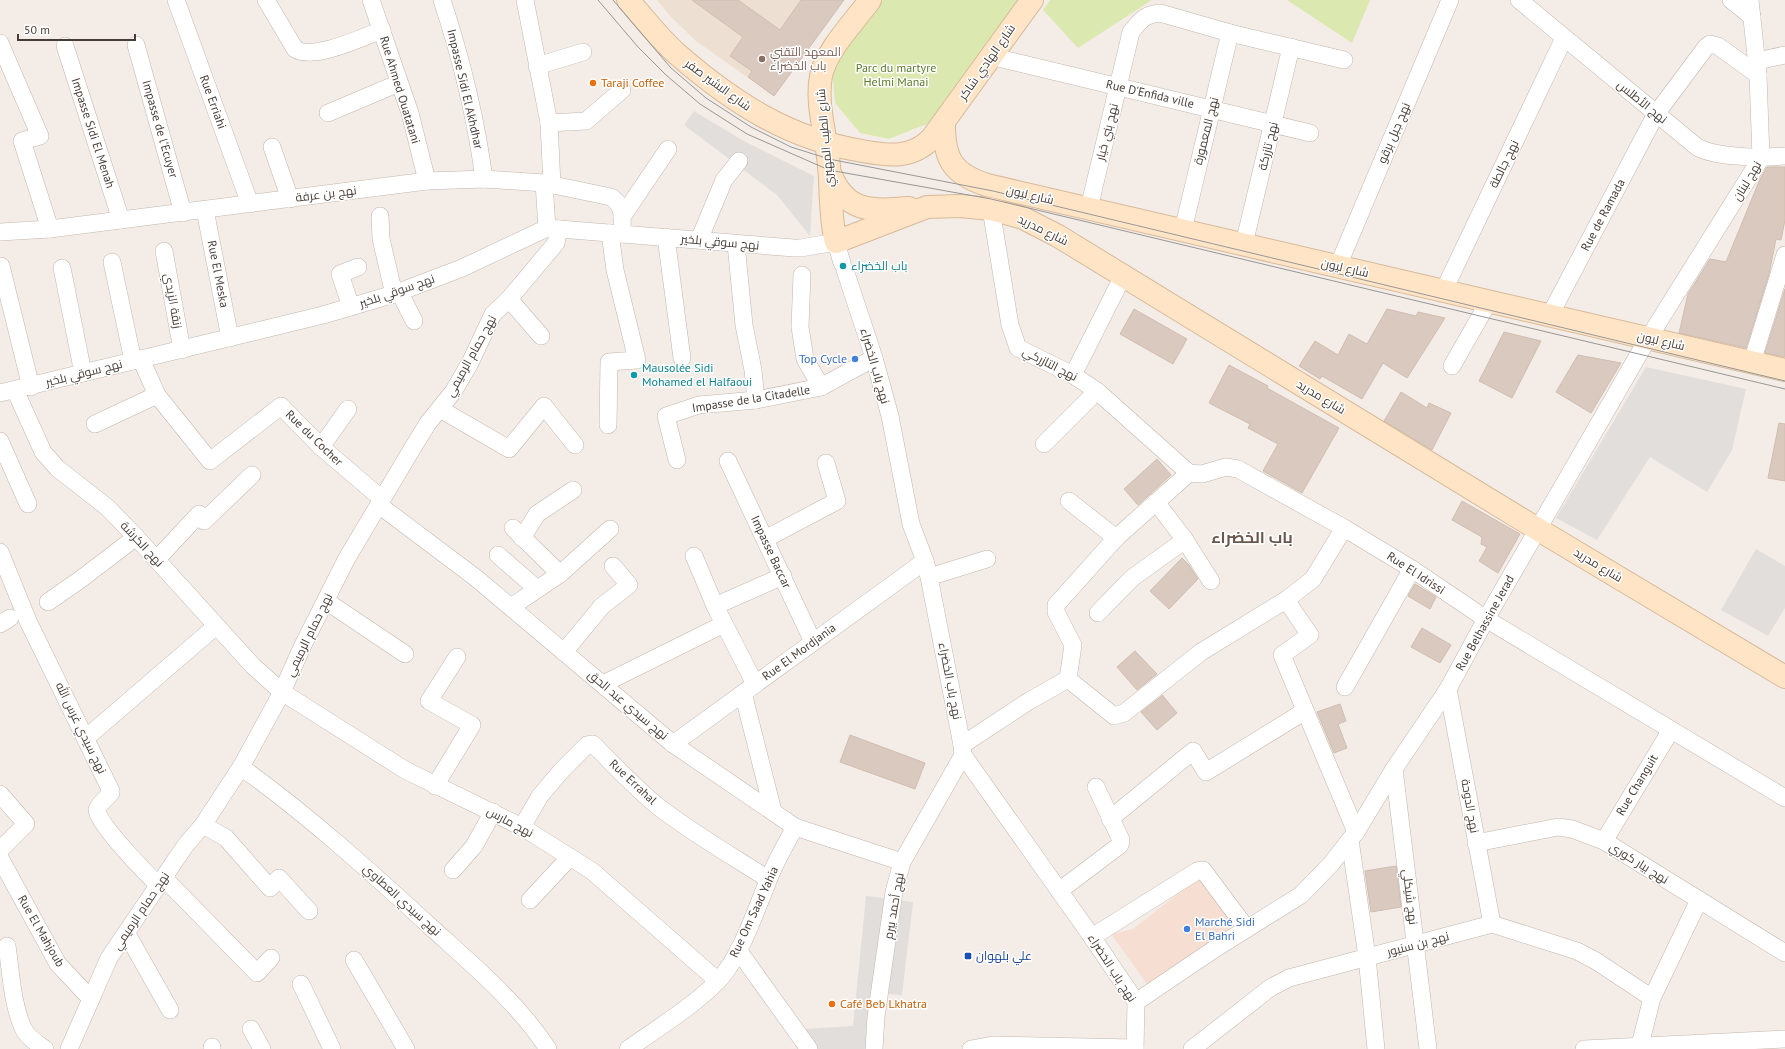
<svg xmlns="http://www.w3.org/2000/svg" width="1785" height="1049" viewBox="0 0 1785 1049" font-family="'PT Sans',Cairo,sans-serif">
	<rect width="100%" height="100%" fill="#f4ede7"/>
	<!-- commercial -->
	<polygon fill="#f6dfd2" points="1203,874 1241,930 1147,984 1111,934 1133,929"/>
	<!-- education -->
	<polygon fill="#eddfd1" points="657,0 844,0 774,96 696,41 672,18"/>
	<!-- green -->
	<g fill="#dbe9b0">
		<polygon points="883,0 1020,0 929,123 889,139 860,133 835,103 832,68"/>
		<polygon points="1050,0 1152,0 1078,48 1043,10"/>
		<polygon points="1287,0 1370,0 1352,43"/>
	</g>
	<!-- parking -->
	<g fill="#e2dedc">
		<polygon points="694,111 744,141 814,176 810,236 777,195 684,125"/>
		<polygon points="1646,367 1746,389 1732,450 1707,492 1650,457 1597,540 1556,518"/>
		<polygon points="1756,549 1785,566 1785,608 1768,636 1721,610"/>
		<polygon points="866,896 913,902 902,995 876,993 869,1049 798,1049 787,1030 853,1026"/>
	</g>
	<!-- building -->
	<g fill="#d9c9bf" stroke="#d0bdb0">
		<polygon points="692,0 738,0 780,30 801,0 844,0 774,96 748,77 752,71 730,56 743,37"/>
		<polygon points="1767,167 1785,167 1785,220 1781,240 1776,239 1769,274 1746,348 1679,333 1688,294 1710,259 1726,262 1760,179"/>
		<polygon points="1785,289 1785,357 1765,353"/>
		<polygon points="1134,309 1187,339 1173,364 1120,334"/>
		<polygon points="1387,309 1416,316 1418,312 1445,318 1407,378 1383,363 1362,399 1322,376 1320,379 1299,366 1315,341 1338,355 1349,334 1367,344"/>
		<polygon points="1504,332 1541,341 1512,398 1479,381"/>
		<polygon points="1578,355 1621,363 1591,413 1556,392"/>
		<polygon points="1229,365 1268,386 1267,388 1339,428 1302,493 1263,471 1278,444 1248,428 1250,424 1209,403"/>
		<polygon points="1401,392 1427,408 1429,403 1451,413 1432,450 1384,421"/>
		<polygon points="1779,423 1785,424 1785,481 1768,478"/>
		<polygon points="1157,459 1171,475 1138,505 1124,489"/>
		<polygon points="1462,501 1520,534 1498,573 1479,561 1487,547 1481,544 1482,537 1452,520"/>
		<polygon points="1182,558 1189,565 1198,579 1169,609 1150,591"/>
		<polygon points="1415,584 1436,597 1430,609 1408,596"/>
		<polygon points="1422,628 1451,645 1440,663 1411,647"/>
		<polygon points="1135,651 1157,674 1137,690 1117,667"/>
		<polygon points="1163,695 1163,696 1177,713 1157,730 1141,712"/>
		<polygon points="1340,704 1346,721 1338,724 1347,748 1334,753 1317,712"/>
		<polygon points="850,735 925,763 915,789 840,762"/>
		<polygon points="1396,866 1401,907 1371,912 1365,871"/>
	</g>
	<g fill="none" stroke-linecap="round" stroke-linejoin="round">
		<defs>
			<g id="street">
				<polyline points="176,0 250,204"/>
				<path d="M266 0 295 49C313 61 363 37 382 30"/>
				<polyline points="371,0 410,113 427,181"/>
				<path d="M442 0C461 58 476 118 484 179"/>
				<polyline points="525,0 549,123 552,185"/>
				<path d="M1519 0 1697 147C1717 158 1762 158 1785 156"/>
				<polyline points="1731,0 1752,17"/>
				<polyline points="0,43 40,136 22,141 50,229"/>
				<polyline points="136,45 183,213"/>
				<polyline points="65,46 121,220"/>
				<polyline points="990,56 1310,133"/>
				<polyline points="1757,61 1785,55"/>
				<polyline points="537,66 583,52"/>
				<polyline points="328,113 399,83"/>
				<polyline points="549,123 586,121 622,90"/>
				<polyline points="272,147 290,199"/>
				<polyline points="544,183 547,228"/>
				<path d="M1089 208 1131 32C1141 20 1143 15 1160 13L1230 33 1344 60"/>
				<polyline points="991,209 1010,325 1018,348 1073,375 1097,391 1189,473 1202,474 1226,467 1238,469 1344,528 1412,569 1486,619 1785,798"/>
				<polyline points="205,210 230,338"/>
				<polyline points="380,216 381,239 394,294"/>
				<polyline points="622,217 668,149"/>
				<polyline points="1183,230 1230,33"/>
				<path d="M0 232 50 229 427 181 484 179 544 183 611 197C625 206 622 219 622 234"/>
				<polyline points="666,237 682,358"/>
				<polyline points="699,240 724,180 739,161"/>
				<polyline points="736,244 744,325 753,370 756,400"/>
				<polyline points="1244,244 1291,47"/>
				<polyline points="801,248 836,242 842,263"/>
				<polyline points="164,251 182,350"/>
				<polyline points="112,262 133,361"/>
				<polyline points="1,266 31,387"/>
				<polyline points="1338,266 1450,0"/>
				<polyline points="62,268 83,373"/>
				<polyline points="845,270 874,358 890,416 911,524 925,561 929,577 962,745 963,755 1092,937 1136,1002 1135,1049"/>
				<polyline points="802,275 800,327 805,359 821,387"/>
				<polyline points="1444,290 1564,38"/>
				<polyline points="399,291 414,321"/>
				<polyline points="509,299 541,336"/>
				<polyline points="351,307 340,274 358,267"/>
				<polyline points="1550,315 1656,114 1706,47 1710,44 1718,46 1758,75"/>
				<polyline points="141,359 157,395 210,461 281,406 321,447 382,499"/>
				<polyline points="1752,362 1785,255"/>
				<polyline points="1452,366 1489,301"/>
				<polyline points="1073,375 1123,276"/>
				<polyline points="15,390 43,452 57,468 108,508 136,537 253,666 282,692 405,770 522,827 592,871 718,981"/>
				<polyline points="0,393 323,315 394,294 462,268 547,228 794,248"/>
				<polyline points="440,409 509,449 544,406 575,445"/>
				<polyline points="95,424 157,395"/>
				<polyline points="608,425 609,362 637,360 615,270 610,233"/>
				<polyline points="0,441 28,504"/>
				<polyline points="1044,444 1097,391"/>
				<polyline points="321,447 348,409"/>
				<polyline points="677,460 666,416 699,405 756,400 821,387 874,358"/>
				<polyline points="728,461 813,642"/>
				<polyline points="1069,501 1116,538"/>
				<polyline points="1156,502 1185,540 1211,581"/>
				<polyline points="379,505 476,578 673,744 795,827 902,862"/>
				<polyline points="513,528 560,574"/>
				<polyline points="1344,528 1313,579 1286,600 1310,635 1282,655 1356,832"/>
				<polyline points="522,538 537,514 573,490"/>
				<polyline points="765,539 837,501 826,463"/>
				<path d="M0 552 28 621 111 791V793C107 798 98 804 97 810 96 822 148 875 159 886"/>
				<polyline points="498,555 537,589"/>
				<polyline points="694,556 715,606 755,684"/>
				<polyline points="157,559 199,514 204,521 252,475"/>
				<polyline points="929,577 987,559"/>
				<polyline points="326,601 405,654"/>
				<polyline points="48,602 81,579 136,537"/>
				<polyline points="715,606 783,576"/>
				<polyline points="511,607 560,574 610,529"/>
				<polyline points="1098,613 1132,578 1185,540"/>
				<polyline points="0,624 10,618"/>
				<polyline points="564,652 602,606 629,585 613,566"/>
				<polyline points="1068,679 1073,645 1056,612 1056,605 1116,538 1189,473"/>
				<polyline points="603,684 724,624"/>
				<polyline points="1345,687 1412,569"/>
				<polyline points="1448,689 1492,924"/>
				<polyline points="743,693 773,811"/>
				<polyline points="86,738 216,626"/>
				<polyline points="673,744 925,561"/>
				<polyline points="962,745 1029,701 1068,679 1114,716 1124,713 1201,652 1286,600"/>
				<path d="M241 767C309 816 371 872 433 929 474 966 517 1002 548 1049"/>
				<polyline points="1394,769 1428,1049"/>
				<polyline points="435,786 472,725 429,701 457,657"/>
				<polyline points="0,794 26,824 0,850"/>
				<polyline points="1110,819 1193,751 1206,772 1305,711"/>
				<polyline points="203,825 226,838 270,888 279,878 309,911"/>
				<path d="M522 827 540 796 562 770 587 745 593 744C615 766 636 789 660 808 694 834 732 856 768 879"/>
				<polyline points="1350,840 1367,957 1376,1049"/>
				<polyline points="1604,841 1671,730"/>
				<polyline points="1476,843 1558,827 1572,829 1604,841 1785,953"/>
				<polyline points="0,858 58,964 91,999"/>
				<polyline points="453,870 474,846 493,812"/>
				<polyline points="164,878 257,973 271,958"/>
				<polyline points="1059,891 1120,845 1121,840 1096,787"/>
				<polyline points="530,900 570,857"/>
				<polyline points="127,934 170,1010"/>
				<polyline points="1092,937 1197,871 1203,870 1247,929"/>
				<path d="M7 946C11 973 12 1003 23 1028 27 1037 38 1044 45 1049"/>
				<polyline points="738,950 809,1049"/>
				<polyline points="354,960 406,1049"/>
				<polyline points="301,984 332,1049"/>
				<polyline points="1136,1002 1216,948 1301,895 1331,864 1356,832 1394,769 1448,689 1486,619 1643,347 1761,158 1758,75 1750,0"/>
				<polyline points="251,1029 262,1049"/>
				<polyline points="212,1047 212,1049"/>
				<polyline points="69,1049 109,958 185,846 203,825 241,767 282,692 303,645 347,558 412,449 428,423 453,392 470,363 493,314 509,299 556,243 559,229"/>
				<path d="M628 1049C658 1028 692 1007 718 981 741 956 755 912 768 881 775 862 786 844 795 827"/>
				<polyline points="874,1049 876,1017 894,892 902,862 963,755"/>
				<polyline points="971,1049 993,1045 1135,1048"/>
				<polyline points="1192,1049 1270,988 1289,978 1492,924 1577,951 1596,961 1652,998"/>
				<polyline points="1584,1049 1785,1039"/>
				<polyline points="1639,1049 1652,998 1699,900"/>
			</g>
			<g id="secondary">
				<path d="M628 0C644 18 659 38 677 54 732 102 789 139 862 151 889 156 912 159 932 138L1032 0"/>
				<path d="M870 0C855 21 826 50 821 76 816 102 825 132 828 157 832 186 829 214 836 242L927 207 960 206 991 209 1023 218 1058 236 1539 530 1785 677"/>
				<path d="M944 124C944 160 953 174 987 185L1785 370"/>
				<path d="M831 175C846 213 873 211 909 208"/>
			</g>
		</defs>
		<!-- street casing -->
		<use href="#street" stroke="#c2b6ad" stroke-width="18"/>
		<!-- secondary casing -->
		<use href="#secondary" stroke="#d7b999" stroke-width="24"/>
		<!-- street -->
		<use href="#street" stroke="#fff" stroke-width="17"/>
		<!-- secondary -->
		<use href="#secondary" stroke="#ffe5c6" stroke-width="22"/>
		<!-- tram -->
		<g stroke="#979797" stroke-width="1">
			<polyline points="598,0 638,47 666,75 700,104 747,134 829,170 991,199 1785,389"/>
			<polyline points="613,0 671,68 706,98 751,127 791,147 829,159 993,191 1785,381"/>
		</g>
	</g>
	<!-- markers -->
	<circle fill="#8d6e63" stroke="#fff" stroke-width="1.5" cx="762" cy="59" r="4"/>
	<g fill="#e8710a" stroke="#fff" stroke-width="1.5">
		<circle cx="593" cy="83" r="4"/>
		<circle cx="832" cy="1004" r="4"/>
	</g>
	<g fill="#0f9aa8" stroke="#fff" stroke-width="1.5">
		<circle cx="843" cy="266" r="4"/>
		<circle cx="634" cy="375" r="4"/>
	</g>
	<g fill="#3f7fe0" stroke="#fff" stroke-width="1.5">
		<circle cx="855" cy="359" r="4"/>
		<circle cx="1187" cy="929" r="4"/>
	</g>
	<rect fill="#1a4fb4" stroke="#fff" stroke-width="1.5" x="964" y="952" width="8" height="8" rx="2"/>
	<g text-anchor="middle" stroke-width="3" stroke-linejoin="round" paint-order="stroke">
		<!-- education labels -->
		<g font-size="12" fill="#785e54" stroke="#fff" text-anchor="start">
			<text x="770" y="56">المعهد التقني<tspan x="770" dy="14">باب الخضراء</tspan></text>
		</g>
		<!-- street labels -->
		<g font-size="12" fill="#473d36" stroke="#fff">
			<text transform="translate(987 62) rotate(-55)" y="4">شارع الهادي شاكر</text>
			<text transform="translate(718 85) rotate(36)" y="4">شارع البشير صفر</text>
			<text transform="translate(465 89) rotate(77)" y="4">Impasse Sidi El Akhdhar</text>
			<text transform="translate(400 90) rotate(73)" y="4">Rue Ahmed Ouatatani</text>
			<text transform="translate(1150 94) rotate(13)" y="4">Rue D'Enfida ville</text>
			<text transform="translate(213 102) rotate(70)" y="4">Rue Erriahi</text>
			<text transform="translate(1642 102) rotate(39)" y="4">نهج الأطلس</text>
			<text transform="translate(160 129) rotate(74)" y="4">Impasse de l'Ecuyer</text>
			<text transform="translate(1206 131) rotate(-76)" y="4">نهج المعمورة</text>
			<text transform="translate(1107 132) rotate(-76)" y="4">نهج بني خيار</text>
			<text transform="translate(93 133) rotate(72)" y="4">Impasse Sidi El Menah</text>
			<text transform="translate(1394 133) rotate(-67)" y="4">نهج جبل برقو</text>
			<text transform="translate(825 138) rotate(-95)" y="4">شارع الطيب المهيري</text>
			<text transform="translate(1268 146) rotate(-76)" y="4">نهج تازركة</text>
			<text transform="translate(1504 164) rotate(-64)" y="4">نهج جالطة</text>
			<text transform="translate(1747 181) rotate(-59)" y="4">نهج لبنان</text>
			<text transform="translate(326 194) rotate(-7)" y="4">نهج بن عرفة</text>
			<text transform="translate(1030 195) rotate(13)" y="4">شارع ليون</text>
			<text transform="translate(1603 215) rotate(-62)" y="4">Rue de Ramada</text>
			<text transform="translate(1043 230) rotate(26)" y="4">شارع مدريد</text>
			<text transform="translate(720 242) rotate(5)" y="4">نهج سوقي بلخير</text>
			<text transform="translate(1345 268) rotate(13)" y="4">شارع ليون</text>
			<text transform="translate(218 274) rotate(79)" y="4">Rue El Meska</text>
			<text transform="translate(397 291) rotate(-19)" y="4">نهج سوقي بلخير</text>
			<text transform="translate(173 301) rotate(80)" y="4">زنقة الزيدي</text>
			<text transform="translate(1661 341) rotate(13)" y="4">شارع ليون</text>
			<text transform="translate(471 356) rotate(-61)" y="4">نهج حمام الرميمي</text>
			<text transform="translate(1050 364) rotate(27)" y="4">نهج التازركي</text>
			<text transform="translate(875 366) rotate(74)" y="4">نهج باب الخضراء</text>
			<text transform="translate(84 373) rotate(-14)" y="4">نهج سوقي بلخير</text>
			<text transform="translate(1321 397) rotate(31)" y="4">شارع مدريد</text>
			<text transform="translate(751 399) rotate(-9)" y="4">Impasse de la Citadelle</text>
			<text transform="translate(314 438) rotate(44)" y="4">Rue du Cocher</text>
			<text transform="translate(142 544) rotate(47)" y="4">نهج الكرشة</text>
			<text transform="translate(771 552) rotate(65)" y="4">Impasse Baccar</text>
			<text transform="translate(1598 565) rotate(31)" y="4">شارع مدريد</text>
			<text transform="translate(1416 573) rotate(33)" y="4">Rue El Idrissi</text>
			<text transform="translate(1485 623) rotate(-61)" y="4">Rue Belhassine Jerad</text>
			<text transform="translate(309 635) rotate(-64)" y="4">نهج حمام الرميمي</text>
			<text transform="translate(799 652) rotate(-36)" y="4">Rue El Mordjania</text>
			<text transform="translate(950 681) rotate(79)" y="4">نهج باب الخضراء</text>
			<text transform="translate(628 705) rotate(40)" y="4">نهج سيدي عبد الحق</text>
			<text transform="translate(81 728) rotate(64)" y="4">نهج سيدي غرس الله</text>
			<text transform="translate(633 782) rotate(43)" y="4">Rue Errahal</text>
			<text transform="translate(1637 785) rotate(-59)" y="4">Rue Changuit</text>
			<text transform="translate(1470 806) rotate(80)" y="4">نهج الدوحة</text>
			<text transform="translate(510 822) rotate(28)" y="4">نهج مارس</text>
			<text transform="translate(1639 863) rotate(32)" y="4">نهج بيار كوري</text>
			<text transform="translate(1410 897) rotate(83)" y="4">نهج شيكلي</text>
			<text transform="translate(402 900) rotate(42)" y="4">نهج سيدي العطاوي</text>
			<text transform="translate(894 906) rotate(-80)" y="4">نهج أحمد بيرم</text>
			<text transform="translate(141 911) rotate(-56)" y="4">نهج حمام الرميمي</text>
			<text transform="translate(754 912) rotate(-65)" y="4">Rue Om Saad Yahia</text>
			<text transform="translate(41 931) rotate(60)" y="4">Rue El Mahjoub</text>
			<text transform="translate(1418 944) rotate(-15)" y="4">نهج بن سنيور</text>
			<text transform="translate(1112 968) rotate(57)" y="4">نهج باب الخضراء</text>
		</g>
		<!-- park labels -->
		<g font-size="12" fill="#597a28" stroke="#fff">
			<text x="896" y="72">Parc du martyre<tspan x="896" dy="14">Helmi Manai</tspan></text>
		</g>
		<!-- food labels -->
		<g font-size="12" fill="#c56008" stroke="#fff" text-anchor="start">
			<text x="601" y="87">Taraji Coffee</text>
			<text x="840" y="1008">Café Beb Lkhatra</text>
		</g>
		<!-- culture labels -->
		<g font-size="12" fill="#0d838f" stroke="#fff" text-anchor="start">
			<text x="851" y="270">باب الخضراء</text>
			<text x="642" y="372">Mausolée Sidi<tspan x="642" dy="14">Mohamed el Halfaoui</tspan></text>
		</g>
		<!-- shop labels -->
		<g font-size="12" fill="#366cbe" stroke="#fff" text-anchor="end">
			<text x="847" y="363">Top Cycle</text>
			<text x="1195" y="926" text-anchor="start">Marché Sidi<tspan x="1195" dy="14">El Bahri</tspan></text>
		</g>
		<!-- transit labels -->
		<g font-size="12" fill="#164399" stroke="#fff" text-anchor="start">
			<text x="976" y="960">علي بلهوان</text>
		</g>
		<!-- district labels -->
		<g font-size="16" font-weight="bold" fill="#6a584d" stroke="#fff">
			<text x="1252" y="543">باب الخضراء</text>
		</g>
	</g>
	<!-- scale -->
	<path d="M18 34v6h117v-6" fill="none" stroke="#473d36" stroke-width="2"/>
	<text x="24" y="34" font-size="12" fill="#473d36" stroke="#ffffff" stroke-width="3" paint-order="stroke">50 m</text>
</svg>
